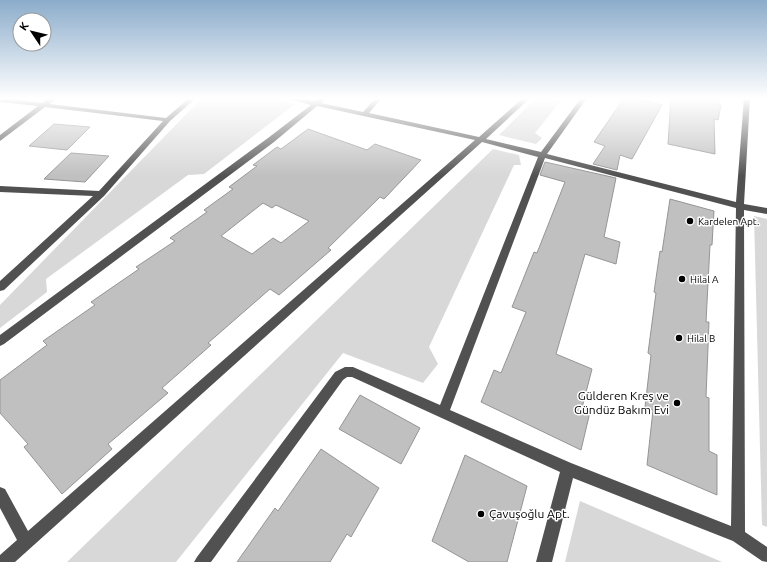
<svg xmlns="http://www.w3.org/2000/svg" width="767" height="562" viewBox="0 0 767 562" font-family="Ubuntu,sans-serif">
	<rect width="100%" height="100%" fill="#fff"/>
	<!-- green -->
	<g fill="#d8d8d8">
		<polygon points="202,98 261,98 295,104 204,174 188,175 46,279 47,292 0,328 0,305"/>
		<polygon points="536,98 563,98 535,133 542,138 536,144 499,135"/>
		<polygon points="493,149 519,155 521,165 514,165 429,347 438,364 423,383 343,353 176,562 67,562"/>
		<polygon points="754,216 767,219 767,527 762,525"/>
		<polygon points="580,501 722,562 565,562"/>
	</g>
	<!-- building -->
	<g fill="#c0c0c0" stroke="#959595" fill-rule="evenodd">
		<polygon points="624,98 635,98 662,105 632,159 620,155 617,170 593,164 605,146 594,142"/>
		<polygon points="671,98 721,98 719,104 721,105 718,120 714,119 715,154 668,144"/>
		<polygon points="54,124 90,127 67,150 29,146"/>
		<path d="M308 129 367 150 375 144 421 160 384 199 380 197 328 248 331 250 279 295 270 289 208 343 211 345 162 388 168 393 108 444 112 449 62 494 24 447 28 444 0 413V380L47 345 43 341 95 305 91 302 139 269 136 267 175 241 170 238 207 212 204 210 233 189 229 187 257 166 253 165 277 147 281 149ZM263 203 272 208 276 205 309 221 281 243 273 238 252 254 221 236Z"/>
		<polygon points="71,153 109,156 85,182 44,179"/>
		<polygon points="545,162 616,178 604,237 620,242 616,264 585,254 556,354 592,369 582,408 590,412 581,450 481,402 494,370 501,373 526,312 512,307 534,252 537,253 565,182 540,175"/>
		<polygon points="670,199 714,211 712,245 710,245 706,322 709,322 706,397 709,398 709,451 717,455 717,495 647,465 653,410 645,407 651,355 648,353 656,293 654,292 660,251 662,252"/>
		<polygon points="360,395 420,428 401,464 339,429"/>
		<polygon points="321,449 379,488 351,537 347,534 330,562 237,562 275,508 278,511"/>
		<polygon points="465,455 527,486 507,562 469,562 432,541"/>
	</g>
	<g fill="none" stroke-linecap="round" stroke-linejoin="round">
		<!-- minor -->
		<g fill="#515151" fill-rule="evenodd">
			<polygon points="0,98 42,103 49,98 56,98 50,104 166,118 189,98 196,98 170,121 104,196 4,290 0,291 0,281 93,196 0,192 0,186 99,191 163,121 45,107 0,141 0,135 38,106 0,102"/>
			<path d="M287 98H298L315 101 319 98H326L321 103 363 112 376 98H382L369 113 479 137 523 98H530L486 139 541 152 581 98H587L547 154 736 202 744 98H750L744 204 767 208V214L744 210 745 532 767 547V562L762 561 733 541 573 478 552 562H536L560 472 352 377H347L343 380 211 562H194L197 557 335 372 345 367H353L440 405 538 157 482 142 15 562H0V555L17 540 0 508V487L5 489 28 531 475 140 317 106 274 142 4 344 0 346V335L268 138 311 105 288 99ZM545 158 736 208 731 526 571 463 450 410Z"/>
		</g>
	</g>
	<!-- sky -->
	<linearGradient id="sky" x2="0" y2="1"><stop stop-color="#8baccb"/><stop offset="0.56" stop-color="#fff"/><stop offset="1" stop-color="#fff" stop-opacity="0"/></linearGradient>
	<rect width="767" height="176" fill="url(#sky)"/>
	<!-- markers -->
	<g fill="#000" stroke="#fff" stroke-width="1.5">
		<circle cx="690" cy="221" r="4"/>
		<circle cx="682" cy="279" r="4"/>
		<circle cx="679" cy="338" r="4"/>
		<circle cx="677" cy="403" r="4"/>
		<circle cx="481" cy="514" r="4"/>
	</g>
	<g text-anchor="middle" stroke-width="3" stroke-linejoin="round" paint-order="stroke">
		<!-- poi labels -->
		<g font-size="10" fill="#000" stroke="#fff" text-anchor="start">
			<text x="698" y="225">Kardelen Apt.</text>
			<text x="690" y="283">Hilal A</text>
			<text x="687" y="342">Hilal B</text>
		</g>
		<!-- near-poi labels -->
		<g font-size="12" fill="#000" stroke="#fff" text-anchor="end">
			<text x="669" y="400">Gülderen Kreş ve<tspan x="669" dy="14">Gündüz Bakım Evi</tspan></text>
			<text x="489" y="518" text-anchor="start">Çavuşoğlu Apt.</text>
		</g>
	</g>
	<!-- north arrow -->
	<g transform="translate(32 32) rotate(305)"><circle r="19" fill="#ffffff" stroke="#999999"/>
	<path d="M0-3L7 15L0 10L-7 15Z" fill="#000000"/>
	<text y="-6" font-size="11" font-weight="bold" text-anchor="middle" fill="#000000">K</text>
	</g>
</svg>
